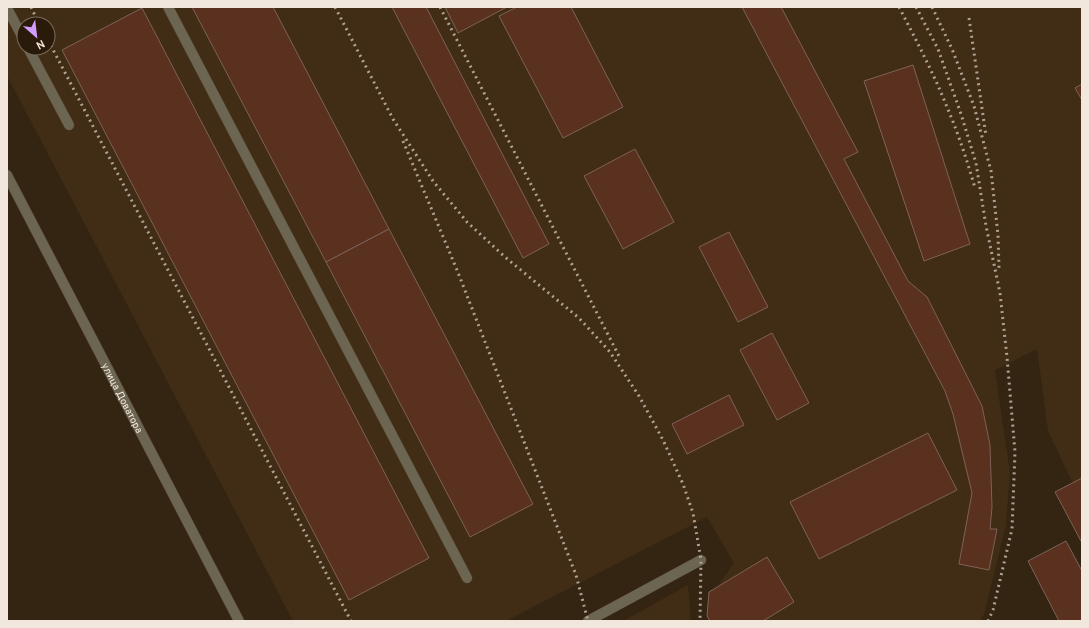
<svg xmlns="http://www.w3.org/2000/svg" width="1089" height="628" viewBox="0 0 1089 628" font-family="Overpass,sans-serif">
	<rect width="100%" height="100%" fill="#342412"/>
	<!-- built -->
	<g fill="#412c15" fill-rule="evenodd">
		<path d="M7 7H1082V539L1077 492 1048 431 1037 349 995 370 1010 473 1006 525 985 611 981 621H710L711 596 734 563 707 517 506 621H293L7 76ZM24 24H48V48H24Z"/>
		<polygon points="688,585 691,621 623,621"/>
	</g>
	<!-- building -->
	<g fill="#5a301f" stroke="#7d6358">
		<polygon points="192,7 273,7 389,229 326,262"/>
		<polygon points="392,7 426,7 549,244 523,258"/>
		<polygon points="445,7 507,7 458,33"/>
		<polygon points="517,7 571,7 623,107 563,138 499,16"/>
		<polygon points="742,7 781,7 858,152 844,159 908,281 927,297 982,406 990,445 992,507 990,529 997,529 989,570 959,564 972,493 953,414 945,391"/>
		<polygon points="142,8 429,558 349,600 62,50"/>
		<polygon points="913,65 970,244 924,261 864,81"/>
		<polygon points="1082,84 1082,100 1075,88"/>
		<polygon points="635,149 674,222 623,249 584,176"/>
		<polygon points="389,229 533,504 470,537 326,262"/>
		<polygon points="729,232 768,307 738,322 699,247"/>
		<polygon points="772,333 809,403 777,420 740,350"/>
		<polygon points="729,395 744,425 687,454 672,424"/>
		<polygon points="928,433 957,490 819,559 790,502"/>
		<polygon points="1082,478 1082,543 1055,492"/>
		<polygon points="1066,541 1082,571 1082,621 1059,621 1028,561"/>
		<polygon points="767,557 794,602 763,621 710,621 707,616 709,592"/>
	</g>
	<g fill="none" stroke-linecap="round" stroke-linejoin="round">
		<defs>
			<g id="minor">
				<polyline points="168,7 467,578"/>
				<polyline points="7,8 24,40"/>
				<polyline points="28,48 69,125"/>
				<path id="s1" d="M7 175 239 621"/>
				<polyline points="588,621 701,560"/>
			</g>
		</defs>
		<!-- minor casing -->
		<use href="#minor" stroke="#4f3f2e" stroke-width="11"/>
		<!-- minor -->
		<use href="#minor" stroke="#6c6552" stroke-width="10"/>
		<!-- rail -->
		<g stroke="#afa295" stroke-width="3" stroke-dasharray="2 4" stroke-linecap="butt">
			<polyline points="31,7 39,24"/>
			<polyline points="335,7 393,119 433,181 467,222 505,257 579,318 610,352 639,396 663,440 683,484 693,513 701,560 700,621"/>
			<polyline points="440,7 620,358"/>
			<path d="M899 7C916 40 933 72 947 107 958 133 967 160 975 188"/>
			<polyline points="916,7 938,49 961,114 976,163 986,226 1000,293 1007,357 1015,452 1012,529 993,610 988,621"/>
			<polyline points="932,7 952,49 974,106 991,171 998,235 999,268"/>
			<polyline points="969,18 986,136"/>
			<polyline points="48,40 351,621"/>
			<polyline points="403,141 457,270 576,575 588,621"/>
		</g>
	</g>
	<g text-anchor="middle" stroke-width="3" stroke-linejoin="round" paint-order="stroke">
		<!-- street labels -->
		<g font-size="10" fill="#f2e7dc" stroke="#2a1a09">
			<text dy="4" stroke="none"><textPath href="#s1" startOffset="251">улица Доватора</textPath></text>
		</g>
	</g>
	<!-- border -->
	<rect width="1089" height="628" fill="none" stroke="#f2e7dc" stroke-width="16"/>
	<!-- north arrow -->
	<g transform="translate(36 36) rotate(152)"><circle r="19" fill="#2a1a09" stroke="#7a6c5d"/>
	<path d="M0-3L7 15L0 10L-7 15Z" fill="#d19dfe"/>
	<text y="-6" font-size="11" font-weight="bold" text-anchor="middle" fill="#f2e7dc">N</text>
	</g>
</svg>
